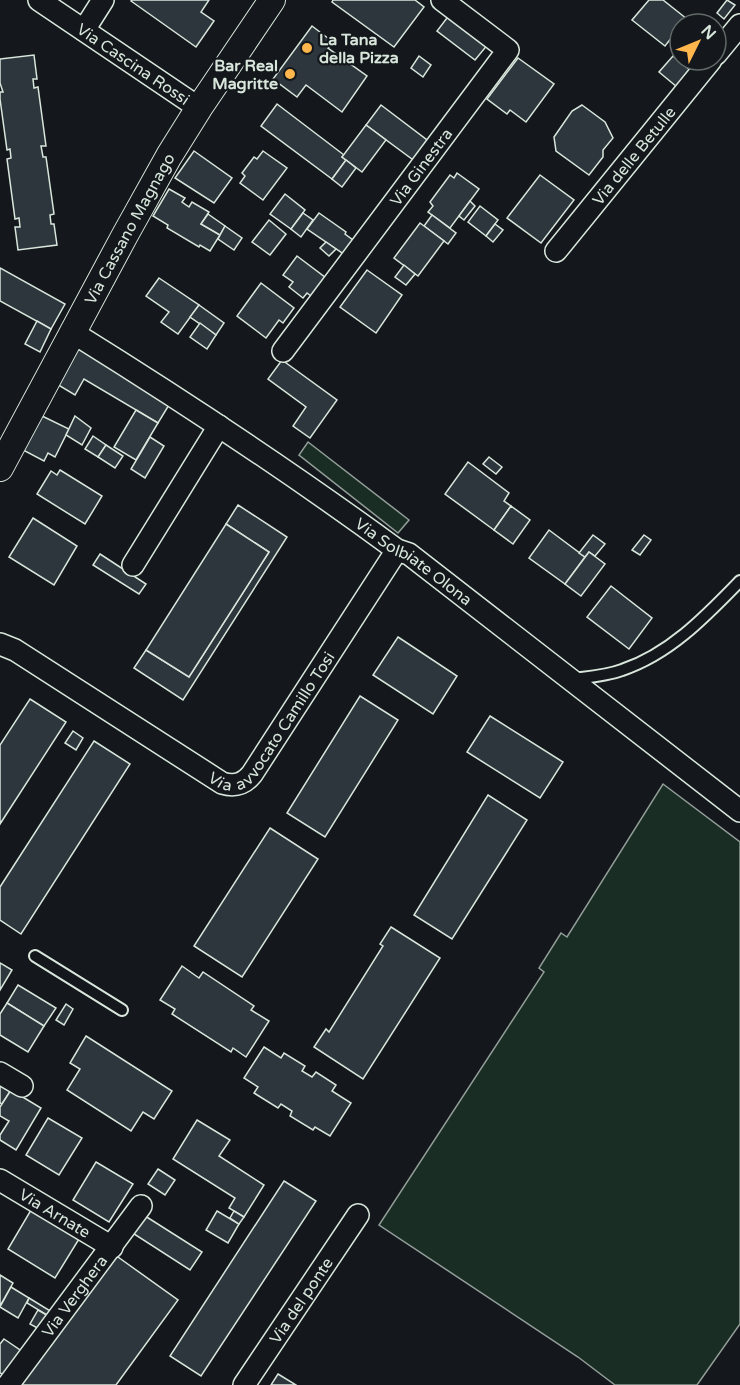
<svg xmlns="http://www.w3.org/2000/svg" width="740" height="1385" viewBox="0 0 740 1385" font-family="'Varela Round',sans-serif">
	<rect width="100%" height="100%" fill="#14181c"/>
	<!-- green -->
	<g fill="#1a2d24" stroke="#939e99" stroke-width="1.5">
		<polygon points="308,442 409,520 398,533 299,455"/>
		<polygon points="663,784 740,842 740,1324 697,1385 615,1385 578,1357 379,1225 544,972 539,968 561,933 567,937"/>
	</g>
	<!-- building -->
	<g fill="#2c363c" stroke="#d8e6dc" stroke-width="1.5">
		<polygon points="132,0 209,0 201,12 214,21 196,47 131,1"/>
		<polygon points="333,0 415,0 424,7 394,47 332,2"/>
		<polygon points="649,0 663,0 687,19 683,24 680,24 680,27 665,46 632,20"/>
		<polygon points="727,0 735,5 724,19 717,13"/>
		<polygon points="450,14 489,43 475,60 437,31"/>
		<polygon points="312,26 333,42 328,48 367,76 342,112 306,85 297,97 273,79"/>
		<polygon points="34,55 37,79 33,79 34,88 38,87 46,146 41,146 43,157 46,157 54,214 50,215 51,224 54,224 57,245 18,250 15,227 20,227 19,218 15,219 7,159 11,158 10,149 7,150 0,99 0,92 3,92 0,83 0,59"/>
		<polygon points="419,56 431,65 423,77 411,68"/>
		<polygon points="673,56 691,71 677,87 659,72"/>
		<polygon points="518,58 554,84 526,122 510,110 507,114 487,99"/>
		<polygon points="277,104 344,155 342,157 346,160 332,179 261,126"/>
		<polygon points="381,105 431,143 416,162 366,125"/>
		<polygon points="582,105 605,122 613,138 603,150 603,157 589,175 556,151 554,137 572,111"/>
		<polygon points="366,125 386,140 362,172 342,157"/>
		<polygon points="194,151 232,178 214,203 175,178"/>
		<polygon points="263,151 287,168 263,200 240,183 245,176 242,173 254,157 257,159"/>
		<polygon points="346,160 356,168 342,187 332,179"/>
		<polygon points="457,173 479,189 450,228 428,212 433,206 430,202 450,175 454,178"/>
		<polygon points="540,175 574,200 541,243 507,218"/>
		<polygon points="169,189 185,198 182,202 189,207 192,202 209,212 201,224 220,235 210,251 200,245 199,247 167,228 168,225 153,216"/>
		<polygon points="285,194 305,210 291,229 270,214"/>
		<polygon points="470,201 475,206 464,220 459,216"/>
		<polygon points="480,206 498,220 486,236 468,222"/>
		<polygon points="303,213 313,220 301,237 291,229"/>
		<polygon points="319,213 346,232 345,234 357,243 348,257 307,229"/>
		<polygon points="208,214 225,226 220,235 201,224"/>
		<polygon points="432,215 456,233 448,244 424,226"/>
		<polygon points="269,220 286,234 270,255 252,242"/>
		<polygon points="420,223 444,241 418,276 394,258"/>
		<polygon points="495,224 503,230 493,242 486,236"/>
		<polygon points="225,226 242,238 234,250 218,239"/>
		<polygon points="326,242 336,249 329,256 320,248"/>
		<polygon points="297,256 330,281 316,300 307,293 303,298 289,287 293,282 283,275"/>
		<polygon points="404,265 415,274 406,285 395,277"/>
		<polygon points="0,268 65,304 51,329 0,301"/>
		<polygon points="367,270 402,295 376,333 340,307"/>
		<polygon points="159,278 199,305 178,334 161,322 169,312 146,296"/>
		<polygon points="261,283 294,308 283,323 279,320 266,338 237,316"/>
		<polygon points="199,305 224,323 216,335 190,317"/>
		<polygon points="37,321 51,329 40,352 25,344"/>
		<polygon points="200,323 216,335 207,349 190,337"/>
		<polygon points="79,343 172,400 158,423 84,379 75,395 55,383"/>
		<polygon points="282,360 337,400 310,438 293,426 306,407 268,379"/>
		<polygon points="136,410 158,423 136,460 114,447"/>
		<polygon points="40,415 69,429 55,457 48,453 44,461 23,450"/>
		<polygon points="75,416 91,428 82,445 66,435"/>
		<polygon points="93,436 106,445 98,457 85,449"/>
		<polygon points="150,437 164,446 145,478 131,469"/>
		<polygon points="106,445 123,456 115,468 98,457"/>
		<polygon points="489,457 502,467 496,474 483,464"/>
		<polygon points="468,462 509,493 504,501 511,506 494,530 445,494"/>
		<polygon points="60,470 102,496 85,524 37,494 51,471 57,475"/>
		<polygon points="238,505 287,537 183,700 134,668 146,650 189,677 269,552 226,524"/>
		<polygon points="511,506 530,520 513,544 494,530"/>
		<polygon points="33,518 77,546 54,585 9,557"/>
		<polygon points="226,524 269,552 189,677 146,650"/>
		<polygon points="549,530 585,557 565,584 529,558"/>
		<polygon points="593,535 605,544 595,556 589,552 585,557 579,553"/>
		<polygon points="644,535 651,540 640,555 632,550"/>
		<polygon points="589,552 605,564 581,596 565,584"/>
		<polygon points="100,554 146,584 139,594 93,565"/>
		<polygon points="611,586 652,618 629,649 587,617"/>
		<polygon points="398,637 457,676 433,714 373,675"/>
		<polygon points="360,696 398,720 325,837 287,813"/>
		<polygon points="30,699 66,722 0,824 0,745"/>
		<polygon points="490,716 563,762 540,798 467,752"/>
		<polygon points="73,731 83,738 76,750 65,743"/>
		<polygon points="94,741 130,764 21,934 0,920 0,887"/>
		<polygon points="488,795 527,820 452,939 414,915"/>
		<polygon points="270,828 318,859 242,977 194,946"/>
		<polygon points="391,927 440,958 363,1079 314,1047 326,1029 329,1032 383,946 380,944"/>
		<polygon points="0,963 12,970 0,990"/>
		<polygon points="182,966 199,978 203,972 254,1006 251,1010 269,1021 246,1057 233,1048 231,1052 172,1014 175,1009 160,1000"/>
		<polygon points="18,985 56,1008 44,1026 7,1003"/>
		<polygon points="7,1003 44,1026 28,1052 0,1035 0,1014"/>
		<polygon points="66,1004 73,1009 64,1025 56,1020"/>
		<polygon points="86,1036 172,1091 154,1119 143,1112 131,1131 67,1090 80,1069 70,1063"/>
		<polygon points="264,1047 281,1058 284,1053 305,1066 302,1071 312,1077 316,1072 336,1085 332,1091 351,1103 330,1136 315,1127 313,1130 290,1116 292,1111 281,1104 278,1108 254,1093 258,1087 244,1078"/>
		<polygon points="0,1085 11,1090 2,1104 0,1103"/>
		<polygon points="11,1090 41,1108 16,1150 0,1140 0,1135 9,1121 0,1116 0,1107"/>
		<polygon points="48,1118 82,1138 59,1175 26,1155"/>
		<polygon points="197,1120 230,1140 219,1156 264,1185 244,1217 229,1208 235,1198 173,1159"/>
		<polygon points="96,1162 133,1184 109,1222 73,1200"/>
		<polygon points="158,1169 175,1180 165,1195 148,1184"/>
		<polygon points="284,1181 316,1201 201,1376 170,1356"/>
		<polygon points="31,1210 79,1239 55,1278 8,1249"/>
		<polygon points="217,1211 239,1224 228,1243 206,1230"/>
		<polygon points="234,1211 244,1217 239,1224 230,1218"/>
		<polygon points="142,1214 202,1252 190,1270 131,1232"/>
		<polygon points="111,1252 178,1300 116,1385 15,1385"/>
		<polygon points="0,1275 13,1283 0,1306"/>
		<polygon points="11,1287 29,1298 18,1318 0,1307"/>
		<polygon points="29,1298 52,1312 50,1317 27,1303"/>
		<polygon points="38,1310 50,1317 41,1330 30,1324"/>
		<polygon points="4,1339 23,1352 6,1376 0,1373 0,1344"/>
		<polygon points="278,1374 296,1385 271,1385"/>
	</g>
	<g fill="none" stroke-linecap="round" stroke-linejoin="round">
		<defs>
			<g id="service">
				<path d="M572 679C588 677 606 676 622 670 670 654 706 616 740 581"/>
				<polyline points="35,956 122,1010"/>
			</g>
			<g id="minor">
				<path id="s1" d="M39 0 199 108"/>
				<polyline points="84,30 103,0"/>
				<polyline points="716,54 740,25"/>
				<path id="s2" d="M556 251 711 60"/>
				<path id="s3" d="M72 332C183 401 292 473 397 550L409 554 740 811"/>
				<path id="s4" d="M283 351 508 50 442 0"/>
				<polyline points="133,565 219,426"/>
				<path id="s5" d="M0 644 15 650 222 783C235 787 244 784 252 774L397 550"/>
				<polyline points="0,1073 22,1086"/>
				<path id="s6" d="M0 1180 112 1247"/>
				<path id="s7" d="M8 1385 141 1206"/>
				<path id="s8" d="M244 1385 358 1215"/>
			</g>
			<g id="tertiary">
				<path id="s9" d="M0 468 125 235 169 156 199 108 272 0"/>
			</g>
		</defs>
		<!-- service casing -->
		<use href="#service" stroke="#d8e6dc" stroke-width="14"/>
		<!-- minor casing -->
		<use href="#minor" stroke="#d8e6dc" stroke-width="24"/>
		<!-- tertiary casing -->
		<use href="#tertiary" stroke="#d8e6dc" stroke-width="28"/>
		<!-- service -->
		<use href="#service" stroke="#14181c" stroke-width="10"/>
		<!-- minor -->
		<use href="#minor" stroke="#14181c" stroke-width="21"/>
		<!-- tertiary -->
		<use href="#tertiary" stroke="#14181c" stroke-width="26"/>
	</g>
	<!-- markers -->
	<g fill="#ffb74d" stroke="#14181c" stroke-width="2">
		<circle cx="307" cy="48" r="6"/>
		<circle cx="290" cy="74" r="6"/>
	</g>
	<g text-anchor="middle" stroke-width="4.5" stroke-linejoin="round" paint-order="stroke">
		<!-- poi labels -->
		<g font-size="16" font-weight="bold" fill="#d8e6dc" stroke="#14181c" text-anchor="start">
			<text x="319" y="45">La Tana<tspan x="319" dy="18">della Pizza</tspan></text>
			<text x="278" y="71" text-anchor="end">Bar Real<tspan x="278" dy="18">Magritte</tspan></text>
		</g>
		<!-- street labels -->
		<g font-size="16" fill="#d8e6dc" stroke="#14181c">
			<text dy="6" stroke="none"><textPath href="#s1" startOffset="114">Via Cascina Rossi</textPath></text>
			<text dy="6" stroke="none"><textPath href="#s2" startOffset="123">Via delle Betulle</textPath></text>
			<text dy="6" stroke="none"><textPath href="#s4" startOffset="230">Via Ginestra</textPath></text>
			<text dy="6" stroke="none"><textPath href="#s9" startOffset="272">Via Cassano Magnago</textPath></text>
			<text dy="6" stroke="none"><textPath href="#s3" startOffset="412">Via Solbiate Olona</textPath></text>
			<text dy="6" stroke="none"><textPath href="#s5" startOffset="344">Via avvocato Camillo Tosi</textPath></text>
			<text dy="6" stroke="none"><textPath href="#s6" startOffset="64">Via Arnate</textPath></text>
			<text dy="6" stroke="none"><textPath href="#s7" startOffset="111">Via Verghera</textPath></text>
			<text dy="6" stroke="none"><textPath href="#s8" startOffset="102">Via del ponte</textPath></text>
		</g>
	</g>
	<!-- north arrow -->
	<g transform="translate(698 42) rotate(47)"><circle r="28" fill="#14181c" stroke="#626a69" stroke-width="1.5"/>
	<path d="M0-4.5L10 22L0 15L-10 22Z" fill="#ffb74d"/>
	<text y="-9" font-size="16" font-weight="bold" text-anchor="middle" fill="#d8e6dc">N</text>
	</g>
</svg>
